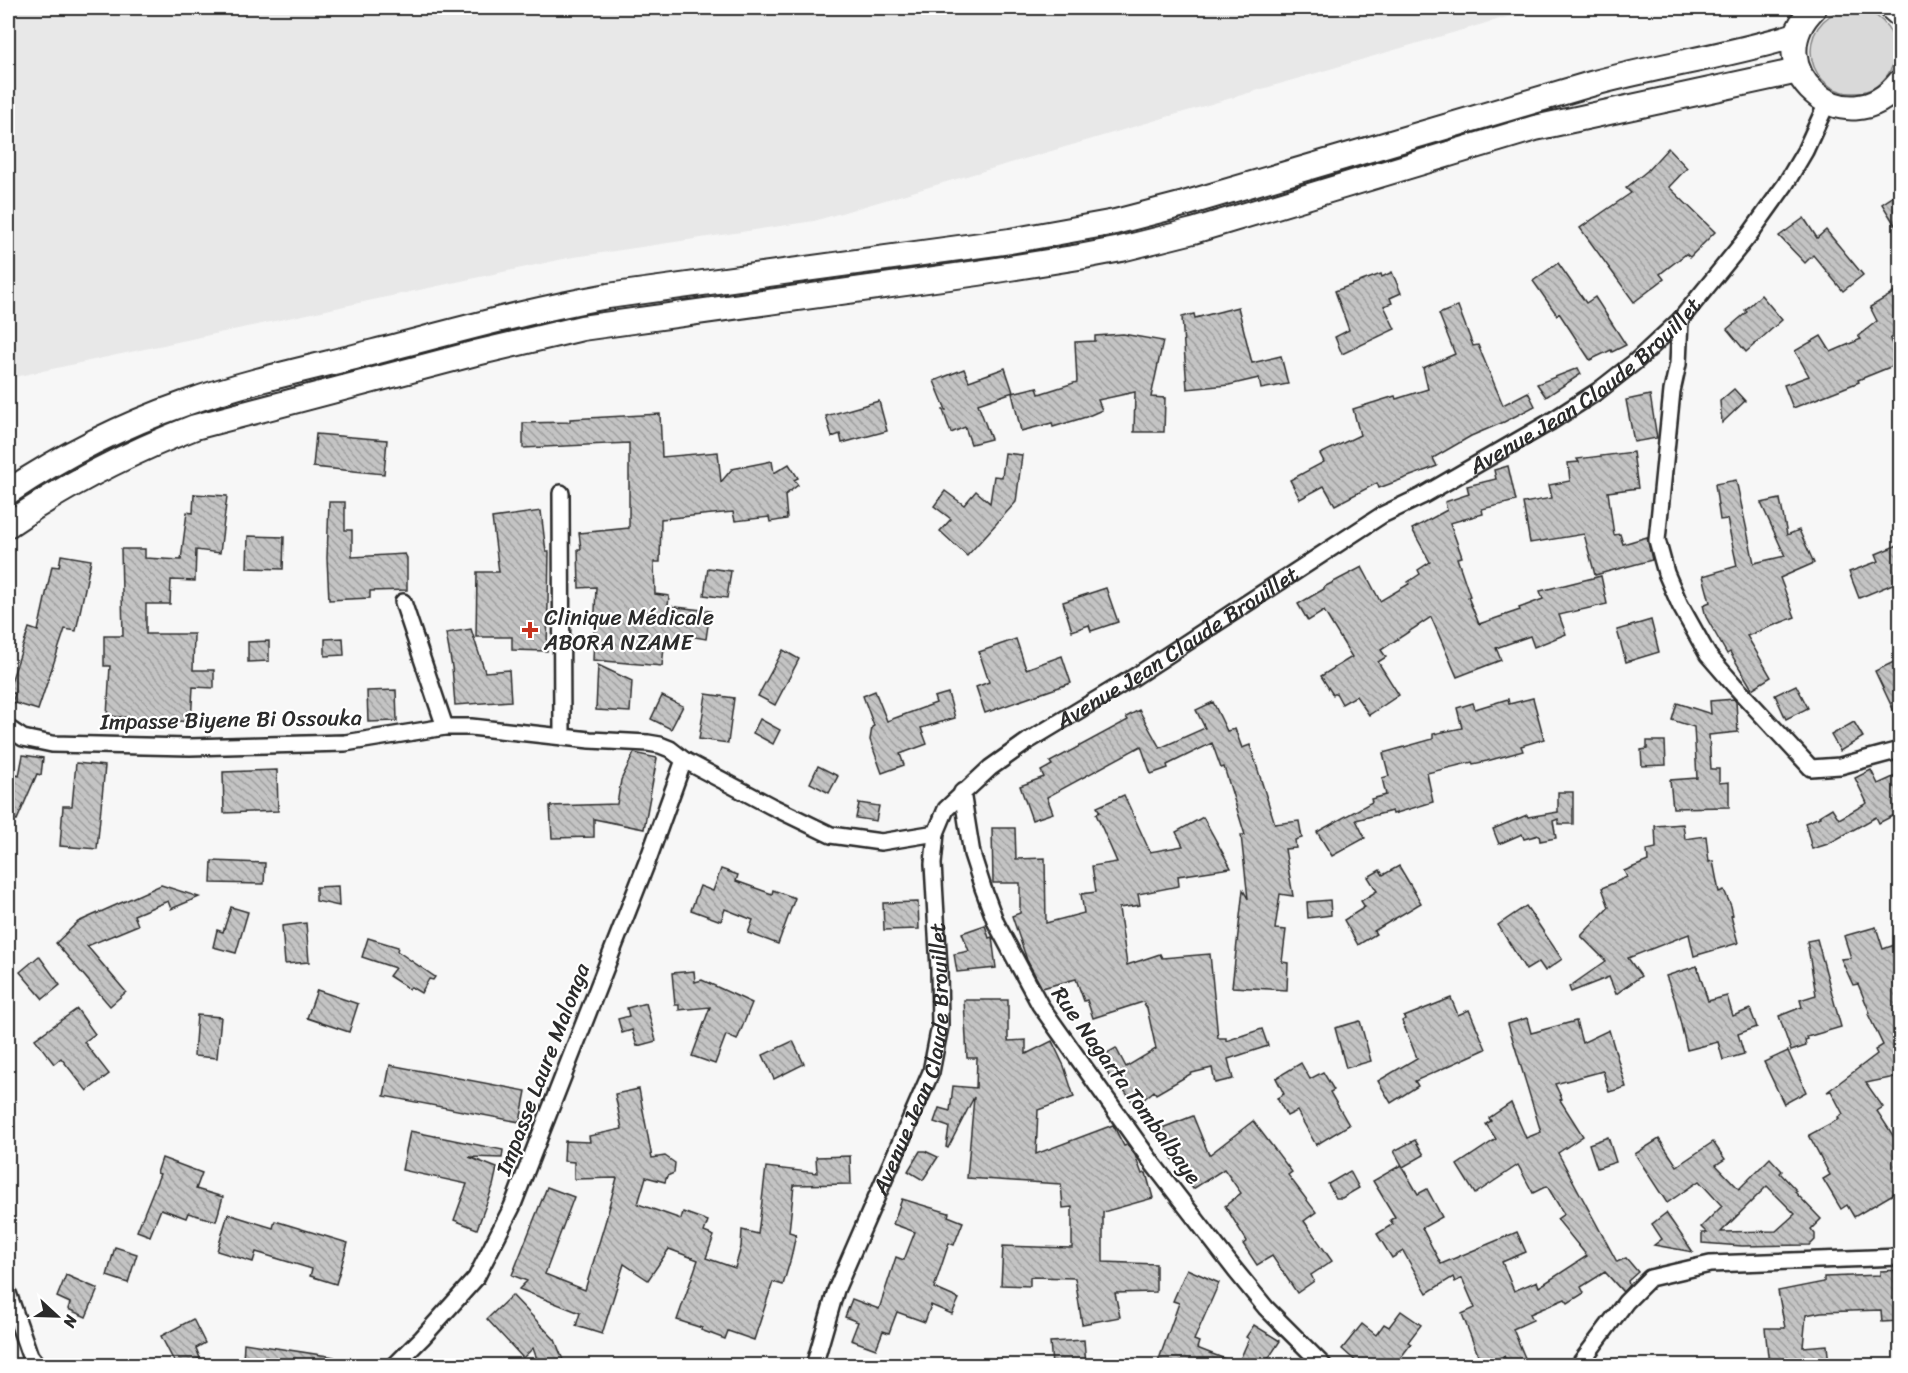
<svg xmlns="http://www.w3.org/2000/svg" width="1908" height="1373" viewBox="0 0 1908 1373" font-family="Sriracha,sans-serif">
	<defs>
		<pattern id="building-back-hatch" width="6" height="6" patternUnits="userSpaceOnUse" patternTransform="scale(1.5)"><rect width="6" height="6" fill="#c4c4c4"/><path d="M-1 5l2 2M0 0l6 6M5-1l2 2" fill="none" stroke="#9f9f9f"/></pattern>
	</defs>
	<rect width="100%" height="100%" fill="#f7f7f7"/>
	<filter id="ink" filterUnits="userSpaceOnUse"><feTurbulence type="fractalNoise" baseFrequency=".0167" numOctaves="2"/><feDisplacementMap in="SourceGraphic" scale="12" xChannelSelector="R" yChannelSelector="G"/><feConvolveMatrix kernelMatrix="1 2 1 2 8 2 1 2 1" color-interpolation-filters="sRGB"/></filter>
	<g filter="url(#ink)">
		<!-- built -->
		<polygon fill="#e8e8e8" points="8,8 1549,8 1503,18 814,221 568,258 10,378 8,377"/>
		<!-- grass -->
		<circle fill="#d9d9d9" stroke="#828282" stroke-width="1.5" cx="1853" cy="51" r="42"/>
		<!-- building -->
		<g fill="url(#building-back-hatch)" stroke="#2b2b2b" stroke-width="1.5" fill-rule="evenodd">
			<polygon points="1668,148 1687,168 1669,187 1715,232 1690,257 1686,254 1660,274 1664,279 1634,302 1580,228 1631,193 1626,188 1647,171"/>
			<polygon points="1900,192 1900,233 1882,204"/>
			<polygon points="1804,218 1817,238 1826,230 1863,275 1843,291 1813,255 1805,263 1779,236"/>
			<polygon points="1558,263 1586,303 1595,297 1626,345 1612,352 1611,350 1590,360 1559,313 1557,315 1533,281"/>
			<polygon points="1392,272 1401,293 1390,298 1392,303 1384,306 1395,329 1342,354 1335,337 1349,330 1335,291 1381,274 1382,277"/>
			<polygon points="1900,289 1900,332 1890,339 1900,363 1858,380 1859,382 1793,408 1784,385 1809,376 1795,351 1821,336 1831,352 1861,339 1858,336 1877,321 1870,307"/>
			<polygon points="1761,295 1782,320 1746,352 1727,329 1747,312 1745,310"/>
			<polygon points="1458,306 1473,346 1478,345 1503,405 1528,392 1535,406 1504,422 1471,436 1433,458 1437,466 1379,488 1377,483 1335,505 1324,486 1300,499 1290,480 1324,462 1320,454 1360,435 1353,409 1395,396 1396,399 1428,389 1423,368 1455,354 1439,314"/>
			<polygon points="1238,307 1252,363 1281,356 1288,384 1261,389 1259,378 1229,385 1187,389 1182,317 1194,314 1195,318"/>
			<polygon points="1123,334 1163,341 1151,397 1165,398 1164,432 1134,432 1135,392 1098,400 1102,410 1086,417 1053,427 1052,423 1021,431 1012,393 1037,387 1039,394 1077,382 1075,342 1095,341 1095,336"/>
			<polygon points="1005,368 1013,392 978,404 991,439 971,444 965,427 951,433 943,410 946,410 934,381 964,369 969,381"/>
			<polygon points="1578,368 1581,374 1546,397 1537,384"/>
			<polygon points="1734,389 1745,401 1722,423 1720,401"/>
			<polygon points="1650,395 1657,438 1634,442 1626,400"/>
			<polygon points="879,401 887,431 842,443 840,434 832,437 826,416"/>
			<polygon points="660,414 662,457 718,452 721,482 732,469 772,461 774,473 789,464 798,478 794,480 798,485 785,495 787,519 770,522 769,517 735,521 733,512 661,519 660,562 654,562 655,594 669,596 668,606 710,611 706,639 689,636 688,642 665,639 662,666 593,660 596,587 579,588 578,549 581,549 579,533 629,528 629,443 523,448 523,423 570,422 570,419"/>
			<polygon points="316,434 387,440 384,474 313,467"/>
			<polygon points="1633,452 1638,488 1608,492 1614,535 1620,534 1623,544 1647,537 1652,560 1595,575 1584,534 1530,543 1523,503 1552,498 1549,485 1570,481 1568,463 1579,462 1577,459"/>
			<polygon points="1005,453 1022,455 1016,502 967,556 940,531 951,519 934,506 945,491 964,505 976,491 990,503 994,476 1002,477"/>
			<polygon points="1508,466 1516,501 1482,509 1483,514 1450,523 1462,557 1457,558 1470,596 1468,597 1479,624 1520,610 1519,608 1543,599 1540,591 1601,576 1607,604 1559,615 1566,634 1534,647 1530,636 1496,648 1501,660 1457,677 1431,617 1381,650 1386,657 1378,662 1399,695 1369,715 1356,696 1342,704 1336,693 1333,695 1321,676 1352,657 1324,611 1308,621 1298,604 1324,589 1324,587 1362,567 1380,601 1409,584 1408,582 1420,574 1418,570 1430,562 1412,529 1447,510 1445,502 1469,494 1467,486 1496,479 1494,470"/>
			<polygon points="1736,480 1754,563 1785,556 1761,503 1780,499 1787,535 1799,530 1814,563 1780,578 1795,617 1747,636 1771,677 1752,689 1730,652 1727,654 1706,617 1703,605 1710,602 1703,576 1737,566 1727,519 1720,520 1715,484"/>
			<polygon points="194,494 227,496 220,553 196,550 195,581 171,580 170,604 146,604 146,634 194,634 193,670 214,670 214,688 193,687 191,722 107,716 110,666 104,666 104,636 123,636 121,549 145,549 145,558 181,560 187,512 193,513"/>
			<polygon points="329,502 345,502 345,530 352,530 352,557 405,554 407,558 407,590 370,591 370,598 329,600 327,558"/>
			<polygon points="541,511 546,552 549,552 547,651 512,650 512,637 476,637 477,572 499,572 492,518"/>
			<polygon points="248,536 284,537 283,569 247,568"/>
			<polygon points="1900,544 1900,581 1859,598 1849,572 1879,561 1876,554"/>
			<polygon points="61,555 91,560 76,631 65,629 38,710 12,702 15,694 8,691 29,628 38,631 52,566 59,567"/>
			<polygon points="708,568 731,571 727,598 704,595"/>
			<polygon points="1106,588 1118,622 1091,631 1089,625 1072,631 1063,602"/>
			<polygon points="1651,620 1659,652 1626,662 1617,630"/>
			<polygon points="471,629 485,672 509,670 511,701 455,705 452,667 446,633"/>
			<polygon points="343,638 344,655 325,656 325,639"/>
			<polygon points="1016,639 1026,669 1062,656 1071,683 985,713 976,687 989,682 979,652"/>
			<polygon points="269,641 269,661 248,662 248,642"/>
			<polygon points="783,650 799,659 775,705 758,696"/>
			<polygon points="1900,659 1900,724 1875,671"/>
			<polygon points="598,665 632,681 630,712 596,710"/>
			<polygon points="1796,685 1808,708 1786,719 1775,695"/>
			<polygon points="396,690 397,721 368,722 367,691"/>
			<polygon points="875,691 887,721 936,703 934,697 948,693 955,718 921,728 927,744 900,754 904,765 882,773 870,740 872,727 874,726 863,696"/>
			<polygon points="706,694 734,698 728,743 699,739"/>
			<polygon points="662,696 683,706 671,729 651,719"/>
			<polygon points="1533,698 1544,739 1521,746 1523,751 1487,761 1473,764 1472,762 1427,773 1433,802 1393,814 1392,811 1356,820 1365,838 1332,856 1317,832 1372,802 1371,799 1386,795 1382,778 1389,776 1383,753 1433,739 1433,734 1462,728 1457,708 1473,703 1475,709 1508,699 1509,704"/>
			<polygon points="1734,699 1736,702 1738,732 1709,735 1711,769 1719,769 1719,783 1729,782 1729,807 1673,808 1670,780 1697,778 1694,727 1672,720 1677,703 1711,714 1710,701"/>
			<polygon points="1213,702 1227,731 1235,729 1242,748 1250,745 1275,824 1299,821 1302,838 1295,840 1296,848 1285,849 1293,896 1280,894 1275,929 1286,930 1282,962 1288,963 1287,990 1232,987 1243,890 1248,899 1241,835 1245,835 1224,767 1221,768 1212,743 1167,765 1168,768 1151,774 1141,746 1047,797 1053,813 1032,820 1020,786 1044,777 1041,771 1052,765 1050,762 1128,720 1126,717 1139,710 1160,748 1205,728 1196,710"/>
			<polygon points="760,719 780,730 773,744 753,733"/>
			<polygon points="1854,722 1863,737 1840,751 1831,735"/>
			<polygon points="1647,741 1665,741 1666,765 1642,766 1641,750 1647,749"/>
			<polygon points="634,753 657,758 644,829 594,819 594,837 552,838 550,806 617,804 621,780"/>
			<polygon points="23,755 43,758 41,775 37,774 17,820 11,818 13,806 8,803 8,782 11,773 19,776"/>
			<polygon points="76,763 105,766 97,849 60,846 63,806 72,806"/>
			<polygon points="818,766 838,776 829,793 810,783"/>
			<polygon points="277,770 278,811 224,813 223,772"/>
			<polygon points="1871,770 1878,784 1900,774 1900,812 1879,823 1876,817 1828,844 1812,849 1805,823 1820,817 1819,816 1832,808 1839,819 1867,803 1855,778"/>
			<polygon points="1558,792 1573,792 1573,824 1558,824 1558,819 1553,821 1556,838 1540,841 1539,835 1524,839 1522,834 1499,844 1493,829 1527,815 1528,817 1558,812"/>
			<polygon points="1124,795 1150,852 1183,846 1176,832 1203,817 1231,868 1178,876 1179,886 1138,894 1140,905 1119,908 1127,965 1160,954 1162,958 1210,954 1218,1038 1226,1038 1226,1041 1262,1029 1268,1046 1228,1059 1233,1079 1215,1083 1212,1068 1192,1073 1156,1094 1154,1091 1143,1100 1144,1103 1136,1107 1114,1076 1110,1078 1100,1057 1116,1048 1126,1067 1156,1049 1147,1008 1143,1002 1093,1018 1087,1000 1084,1001 1076,979 1042,988 1027,960 1012,916 1020,913 1020,883 993,883 992,828 1015,828 1016,859 1045,858 1046,923 1084,913 1081,894 1096,892 1092,866 1117,862 1096,814 1100,812 1097,807"/>
			<polygon points="859,803 879,806 876,821 856,818"/>
			<polygon points="1683,824 1685,839 1706,836 1709,862 1713,861 1719,892 1724,890 1731,906 1733,915 1731,916 1738,943 1694,956 1689,934 1628,958 1641,976 1616,994 1609,977 1571,992 1569,987 1606,961 1581,936 1609,907 1602,888 1627,877 1624,871 1648,861 1647,850 1656,848 1655,826"/>
			<polygon points="212,861 265,863 264,884 211,883"/>
			<polygon points="1399,866 1421,903 1374,931 1376,934 1358,945 1344,920 1365,907 1361,901 1377,891 1368,877 1380,870 1383,875"/>
			<polygon points="721,869 738,875 736,881 772,894 773,890 795,898 778,944 748,933 753,920 725,909 721,921 691,910 700,886 713,891"/>
			<polygon points="161,885 199,897 171,909 168,901 134,915 138,925 87,946 126,992 110,1006 56,943 78,922"/>
			<polygon points="338,886 339,906 316,901 316,887"/>
			<polygon points="1330,900 1331,915 1308,918 1307,902"/>
			<polygon points="918,902 919,929 884,930 883,903"/>
			<polygon points="1526,906 1562,959 1545,971 1539,962 1526,970 1498,925"/>
			<polygon points="231,907 248,912 236,953 213,947 217,930 223,932"/>
			<polygon points="306,923 309,962 285,964 282,926"/>
			<polygon points="985,925 989,938 992,937 996,968 957,972 954,954 969,951 962,933"/>
			<polygon points="1876,927 1883,949 1900,943 1900,1076 1866,1083 1883,1107 1877,1111 1894,1137 1900,1134 1900,1190 1854,1217 1847,1205 1841,1209 1823,1179 1830,1175 1809,1135 1839,1119 1838,1117 1843,1114 1831,1091 1827,1092 1877,1054 1875,1050 1883,1045 1868,1014 1870,1013 1858,984 1853,985 1841,959 1851,958 1844,936"/>
			<polygon points="368,938 398,947 397,951 435,977 433,980 429,979 421,993 411,987 409,989 389,976 395,968 362,957"/>
			<polygon points="1817,939 1841,1027 1807,1037 1808,1039 1805,1040 1806,1046 1791,1051 1779,1016 1802,1007 1800,1000 1816,995 1807,941"/>
			<polygon points="39,956 60,985 43,999 20,972"/>
			<polygon points="1697,966 1708,1001 1727,996 1733,1016 1750,1009 1757,1027 1738,1034 1744,1054 1723,1060 1718,1042 1687,1050 1675,1000 1666,976"/>
			<polygon points="694,971 695,982 702,980 752,1003 737,1040 726,1035 715,1064 692,1056 710,1007 679,1010 679,1005 675,1005 672,973"/>
			<polygon points="317,990 358,1004 349,1032 307,1018"/>
			<polygon points="1451,998 1458,1015 1469,1010 1486,1049 1415,1081 1418,1086 1391,1103 1378,1081 1417,1058 1402,1021 1405,1019 1404,1017"/>
			<polygon points="964,1000 1008,1000 1008,1041 1026,1040 1026,1054 1052,1041 1064,1066 1074,1097 1038,1110 1036,1154 1113,1125 1124,1146 1127,1145 1135,1155 1142,1174 1146,1173 1153,1198 1103,1212 1103,1262 1156,1264 1156,1292 1115,1293 1120,1317 1082,1324 1075,1278 1030,1277 1030,1286 1001,1285 1003,1246 1072,1248 1072,1207 1063,1208 1061,1184 967,1178 974,1097 948,1148 946,1147 949,1127 934,1122 939,1108 950,1111 953,1086 976,1088 977,1058 967,1058"/>
			<polygon points="646,1003 656,1041 637,1046 632,1030 622,1033 618,1019 629,1016 627,1008"/>
			<polygon points="77,1009 95,1034 84,1042 109,1074 87,1091 61,1058 54,1064 35,1039"/>
			<polygon points="197,1015 221,1017 217,1058 194,1056"/>
			<polygon points="1527,1018 1531,1033 1576,1021 1582,1043 1609,1030 1626,1087 1609,1092 1603,1071 1555,1084 1562,1099 1560,1100 1583,1136 1558,1153 1617,1262 1626,1258 1638,1272 1628,1281 1629,1285 1623,1292 1605,1272 1581,1287 1584,1293 1568,1303 1565,1299 1530,1314 1533,1320 1513,1329 1528,1365 1508,1365 1504,1356 1482,1365 1462,1314 1475,1308 1462,1278 1455,1282 1453,1277 1427,1293 1403,1251 1392,1258 1377,1234 1393,1224 1390,1220 1395,1217 1373,1181 1401,1165 1418,1194 1427,1189 1442,1217 1422,1228 1441,1264 1517,1232 1526,1252 1502,1262 1514,1291 1537,1281 1539,1287 1587,1256 1557,1219 1564,1214 1547,1186 1533,1193 1518,1165 1475,1194 1457,1165 1496,1139 1486,1124 1491,1121 1489,1118 1511,1103 1526,1138 1541,1132 1508,1024"/>
			<polygon points="1360,1021 1371,1061 1346,1068 1335,1028"/>
			<polygon points="793,1041 804,1064 774,1079 763,1055"/>
			<polygon points="1788,1051 1806,1092 1784,1104 1764,1062"/>
			<polygon points="1301,1063 1310,1079 1323,1072 1334,1090 1330,1092 1349,1125 1316,1145 1297,1111 1287,1116 1277,1098 1284,1094 1276,1078"/>
			<polygon points="390,1065 526,1091 520,1122 384,1096"/>
			<polygon points="639,1089 652,1158 665,1156 675,1163 674,1173 667,1176 665,1182 646,1177 638,1204 681,1219 683,1212 708,1221 704,1232 714,1236 706,1258 735,1268 741,1247 742,1230 758,1234 766,1167 817,1173 816,1157 850,1156 851,1184 794,1185 789,1232 796,1234 791,1258 783,1285 773,1282 754,1340 728,1331 725,1339 701,1330 702,1328 677,1320 698,1260 669,1249 648,1280 624,1264 602,1334 576,1326 580,1313 519,1289 527,1281 512,1275 547,1187 574,1197 545,1274 585,1290 610,1206 609,1206 617,1178 574,1179 574,1162 564,1161 565,1141 590,1142 589,1136 622,1129 615,1094"/>
			<polygon points="1193,1116 1209,1155 1253,1121 1292,1172 1288,1175 1316,1212 1304,1221 1332,1261 1311,1275 1314,1281 1297,1293 1272,1256 1257,1265 1243,1244 1247,1241 1225,1206 1241,1193 1224,1169 1193,1189 1172,1158 1174,1157 1162,1128"/>
			<polygon points="410,1131 503,1150 502,1158 469,1157 497,1168 493,1186 477,1229 454,1220 467,1184 402,1170"/>
			<polygon points="1608,1137 1616,1162 1597,1168 1589,1144"/>
			<path d="M1659 1139 1677 1166 1713 1142 1725 1159 1716 1165 1739 1189 1770 1158 1782 1171 1780 1173 1797 1191 1795 1192 1821 1219 1811 1229 1815 1234V1240L1810 1245 1742 1246 1702 1243V1233H1707L1701 1227 1722 1206 1699 1181 1667 1203 1635 1154ZM1767 1186 1795 1214 1776 1231 1721 1232Z"/>
			<polygon points="1415,1140 1424,1155 1403,1167 1394,1151"/>
			<polygon points="920,1151 925,1151 938,1157 923,1180 908,1171"/>
			<polygon points="162,1158 202,1173 196,1189 223,1197 216,1221 188,1213 186,1218 161,1209 150,1236 137,1231 160,1174 157,1173"/>
			<polygon points="1350,1171 1359,1188 1342,1198 1336,1198 1328,1184"/>
			<polygon points="902,1199 949,1213 948,1216 963,1222 954,1245 949,1243 934,1288 959,1299 952,1314 931,1305 925,1322 897,1312 889,1333 883,1331 876,1349 851,1340 858,1322 845,1317 852,1299 879,1309 896,1257 904,1260 915,1232 893,1224"/>
			<polygon points="1666,1213 1693,1252 1654,1245 1662,1239 1652,1224"/>
			<polygon points="228,1214 273,1228 275,1221 348,1243 336,1284 310,1276 312,1269 256,1252 253,1262 217,1251"/>
			<polygon points="115,1247 137,1254 128,1283 107,1276"/>
			<polygon points="1187,1269 1219,1283 1194,1340 1199,1342 1197,1348 1238,1364 1249,1339 1246,1337 1254,1325 1280,1341 1264,1365 1157,1365 1179,1303 1173,1301"/>
			<polygon points="1900,1270 1900,1321 1882,1322 1881,1310 1821,1312 1806,1315 1803,1347 1827,1345 1829,1365 1769,1365 1765,1328 1785,1328 1778,1291 1824,1282 1824,1277 1880,1275 1880,1271"/>
			<polygon points="66,1275 98,1289 86,1317 68,1309 70,1303 57,1297"/>
			<polygon points="512,1295 555,1340 565,1365 539,1365 533,1348 523,1358 487,1319"/>
			<polygon points="1401,1311 1421,1325 1408,1342 1411,1344 1395,1365 1360,1365 1342,1349 1362,1324 1376,1335 1384,1324 1389,1327"/>
			<polygon points="193,1319 205,1343 196,1348 200,1358 186,1365 176,1365 161,1336"/>
			<polygon points="1084,1340 1086,1365 1052,1365 1050,1342"/>
			<polygon points="244,1343 334,1357 333,1365 270,1365 270,1363 243,1362"/>
		</g>
		<g fill="none" stroke-linecap="round" stroke-linejoin="round">
			<defs>
				<g id="street">
					<polyline points="1680,320 1678,364 1672,391 1657,540 1666,573 1680,605 1708,655 1734,685 1811,768 1840,766 1900,750"/>
					<polyline points="561,493 562,737"/>
					<polyline points="403,602 445,727"/>
					<polyline points="8,728 23,738 52,744 190,747 345,743 445,727 471,727 590,740 648,743 660,745 670,749 684,760 771,806 831,835 881,842 936,833"/>
					<polyline points="962,792 972,854 983,888 996,923 1040,1005 1153,1164 1235,1270 1266,1308 1324,1366"/>
					<polyline points="8,1293 30,1356 38,1366"/>
					<polyline points="394,1366 422,1338 476,1278 512,1207 649,857 684,760"/>
					<path id="s1" d="M814 1366 836 1290 931 1072 940 1026 939 969 933 864 936 833 946 809 990 768 1028 741 1134 677 1382 515 1422 496 1550 422 1598 391 1635 362 1680 320 1750 234 1785 185 1805 151 1827 103"/>
					<polyline points="1578,1366 1626,1302 1650,1278 1710,1264 1900,1257"/>
				</g>
				<g id="primary">
					<path d="M1814 8C1754 67 1846 150 1900 82"/>
					<polyline points="1892,8 1900,15"/>
					<path d="M8 492C63 455 123 425 186 403 247 381 311 368 374 352 452 332 529 310 608 296L1010 241 1115 222 1184 204 1591 84C1659 65 1729 56 1796 35"/>
					<path d="M8 525C67 484 128 453 195 427L476 353 582 328 978 273 1079 257 1121 249 1193 231 1535 128 1798 71"/>
				</g>
			</defs>
			<!-- street casing -->
			<use href="#street" stroke="#2b2b2b" stroke-width="20"/>
			<!-- primary casing -->
			<use href="#primary" stroke="#2b2b2b" stroke-width="28"/>
			<!-- street -->
			<use href="#street" stroke="#fff" stroke-width="15"/>
			<!-- primary -->
			<use href="#primary" stroke="#fff" stroke-width="24"/>
		</g>
	</g>
	<!-- markers -->
	<path fill="#c8321e" stroke="#fff" stroke-width="2" d="M527 621h6v6h6v6h-6v6h-6v-6h-6v-6h6z"/>
	<g text-anchor="middle" stroke-width="4.5" stroke-linejoin="round" paint-order="stroke">
		<!-- street labels -->
		<g font-size="22" fill="#2b2b2b" stroke="#fff">
			<text dy="8" stroke="none"><textPath href="#s1" startOffset="1352">Avenue Jean Claude Brouillet</textPath></text>
			<text dy="8" stroke="none"><textPath href="#s1" startOffset="866">Avenue Jean Claude Brouillet</textPath></text>
			<text transform="translate(231 719) rotate(-1)" y="8">Impasse Biyene Bi Ossouka</text>
			<text dy="8" stroke="none"><textPath href="#s1" startOffset="326">Avenue Jean Claude Brouillet</textPath></text>
			<text transform="translate(542 1069) rotate(-69)" y="8">Impasse Laure Malonga</text>
			<text transform="translate(1127 1085) rotate(54)" y="8">Rue Nagarta Tombalbaye</text>
		</g>
		<!-- poi labels -->
		<g font-size="22" fill="#2b2b2b" stroke="#fff" text-anchor="start">
			<text x="544" y="625">Clinique Médicale<tspan x="544" dy="25">ABORA NZAME</tspan></text>
		</g>
	</g>
	<!-- margin -->
	<rect width="1908" height="1373" fill="none" stroke="#fff" stroke-width="30"/>
	<rect x="15" y="15" width="1878" height="1343" fill="none" stroke="#2b2b2b" stroke-width="2" filter="url(#ink)"/>
	<!-- north arrow -->
	<g transform="translate(57 1316) rotate(112)" stroke="#ffffff" stroke-width="4.5" paint-order="stroke">
	<path d="M0-4.5L10 22L0 15L-10 22Z" fill="#2b2b2b"/>
	<text y="-9" font-size="16" font-weight="bold" text-anchor="middle" fill="#2b2b2b">N</text>
	</g>
</svg>
